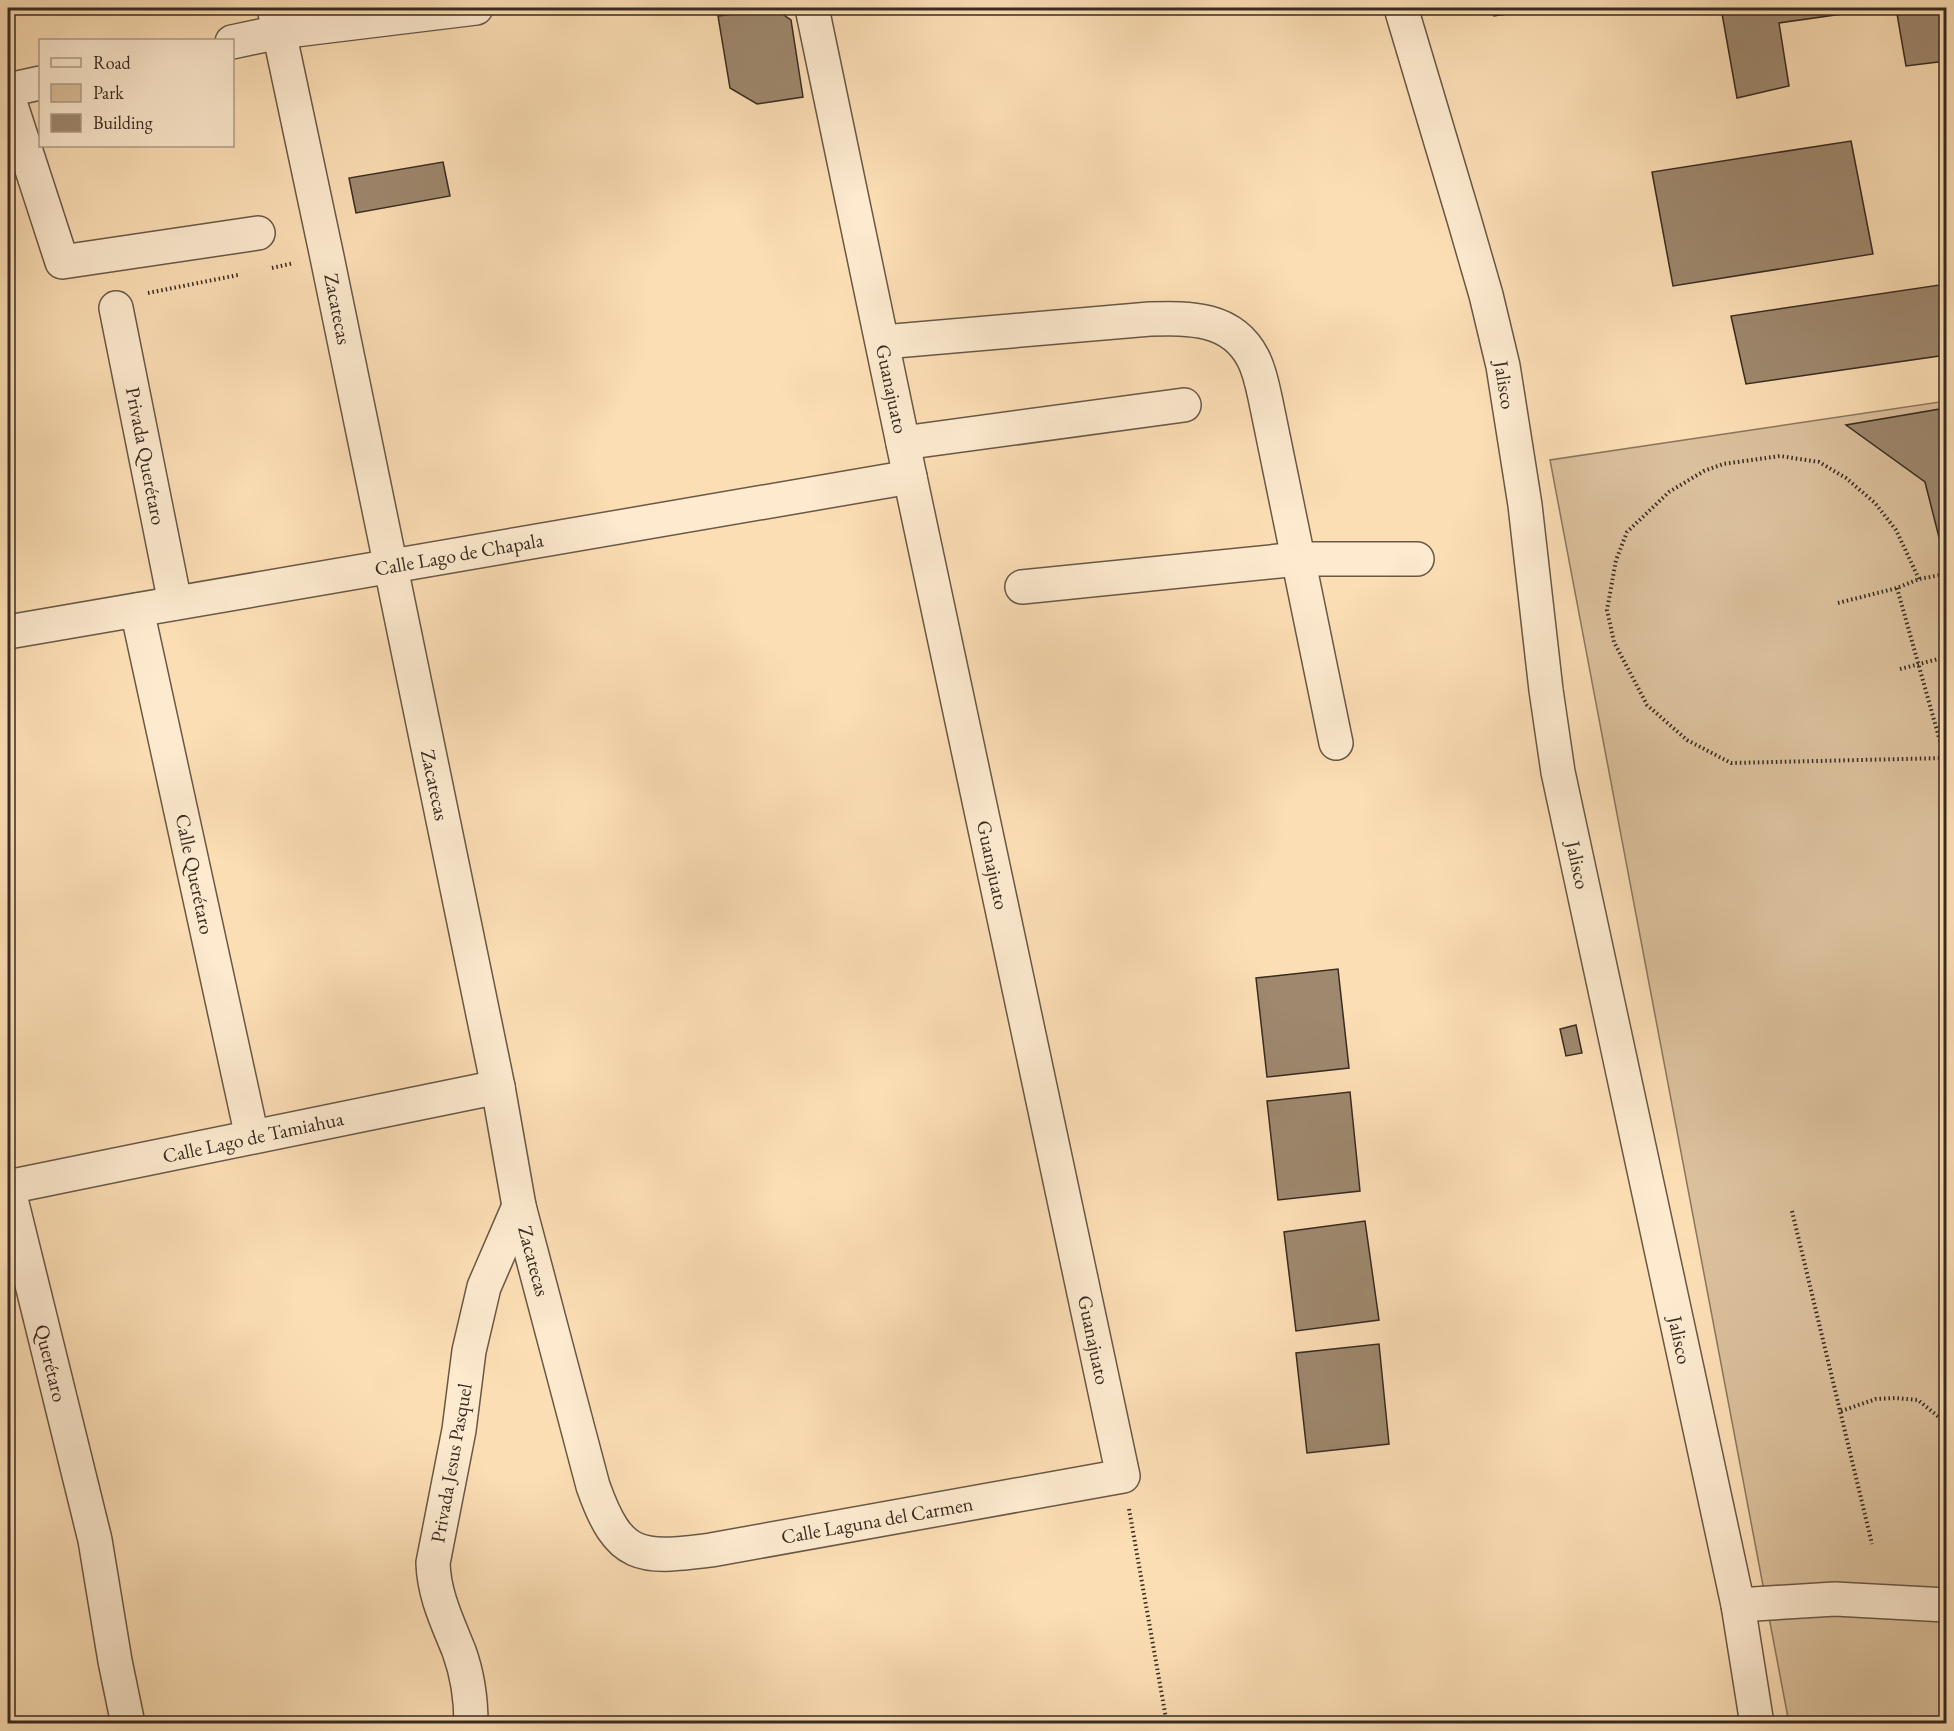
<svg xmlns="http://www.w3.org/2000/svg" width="1954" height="1731" viewBox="0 0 1954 1731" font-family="'EB Garamond',serif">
	<rect width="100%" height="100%" fill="#fcdeb5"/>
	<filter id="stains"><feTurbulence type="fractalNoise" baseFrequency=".00333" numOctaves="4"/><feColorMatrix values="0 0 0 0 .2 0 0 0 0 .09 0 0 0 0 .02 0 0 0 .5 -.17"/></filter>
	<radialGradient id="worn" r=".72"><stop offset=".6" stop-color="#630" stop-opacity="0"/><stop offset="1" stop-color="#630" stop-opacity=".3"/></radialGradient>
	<!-- green -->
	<polygon fill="#dbc09c" stroke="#8a765e" stroke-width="1.5" points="1946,401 1946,1723 1789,1723 1550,460"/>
	<!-- building -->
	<g fill="#9e886e" stroke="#382b21" stroke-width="1.5">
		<polygon points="1492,8 1546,8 1494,16"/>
		<polygon points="1721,8 1885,8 1779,23 1789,86 1737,98"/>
		<polygon points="1896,8 1946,8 1946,61 1906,66"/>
		<polygon points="775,9 791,20 803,97 757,104 730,88 718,16"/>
		<polygon points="1851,141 1873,254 1673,286 1652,172"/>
		<polygon points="443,162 450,196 356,213 349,178"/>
		<polygon points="1946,284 1946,355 1746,384 1731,316"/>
		<polygon points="1946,408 1946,556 1944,557 1925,482 1846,425"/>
		<polygon points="1338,969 1349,1068 1267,1077 1256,978"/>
		<polygon points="1576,1025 1582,1053 1566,1056 1560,1029"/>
		<polygon points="1350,1092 1360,1191 1278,1200 1267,1101"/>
		<polygon points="1365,1221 1379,1320 1296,1331 1284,1232"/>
		<polygon points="1379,1344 1389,1444 1307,1453 1296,1353"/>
	</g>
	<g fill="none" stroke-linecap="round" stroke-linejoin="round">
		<defs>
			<g id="minor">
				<path d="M274 8 327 257 498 1087 519 1206 593 1486C619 1560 640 1559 711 1550L1123 1476 910 477 812 8"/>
				<polyline points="1401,8 1464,219 1486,295 1503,366 1525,505 1546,690 1558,772 1738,1605 1757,1724"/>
				<polyline points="232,42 279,32 476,8"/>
				<polyline points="8,90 40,83"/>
				<polyline points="8,96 62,262 258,233"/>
				<polyline points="116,308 175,603"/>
				<path d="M883 342 1150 319C1189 318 1232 317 1253 358 1260 371 1263 388 1266 402L1336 743"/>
				<polyline points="903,443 1184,405"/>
				<polyline points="1022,587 1299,559 1417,559"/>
				<polyline points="137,610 252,1137"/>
				<polyline points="8,632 910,477"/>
				<polyline points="8,1187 95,1540 115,1661 128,1724"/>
				<polyline points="8,1187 498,1087"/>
				<polyline points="1738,1605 1835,1599 1946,1605"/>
				<path d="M471 1724C471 1700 467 1673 459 1651 447 1621 434 1595 433 1563L459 1430 469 1351 484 1287 519 1206"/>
			</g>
		</defs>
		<!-- minor casing -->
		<use href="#minor" stroke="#695846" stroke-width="36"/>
		<!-- path -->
		<g stroke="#382b21" stroke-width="4" stroke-dasharray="1.5 3" stroke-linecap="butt">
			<polyline points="272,268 294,263"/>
			<polyline points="148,293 238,275"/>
			<polyline points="1919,579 1896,530 1875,503 1846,478 1819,462 1780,456 1723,464 1704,471 1669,492 1627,532 1616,560 1607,610 1614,642 1647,705 1687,740 1731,763 1946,758"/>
			<polyline points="1897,588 1945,759"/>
			<polyline points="1838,603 1897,588 1919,579 1946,574"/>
			<polyline points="1900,669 1946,657"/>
			<polyline points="1792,1211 1872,1544"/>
			<polyline points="1841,1411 1876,1399 1896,1398 1918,1400 1946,1423"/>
			<polyline points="1129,1509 1167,1724"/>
		</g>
		<!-- minor -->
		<use href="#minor" stroke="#fdeacf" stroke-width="33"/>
	</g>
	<g text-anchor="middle" stroke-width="4.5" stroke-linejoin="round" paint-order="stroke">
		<!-- street labels -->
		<g font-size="20" fill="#382b21" stroke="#fdeacf">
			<text transform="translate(338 309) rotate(79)" y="7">Zacatecas</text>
			<text transform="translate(1505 385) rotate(81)" y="7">Jalisco</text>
			<text transform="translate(892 389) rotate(78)" y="7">Guanajuato</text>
			<text transform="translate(146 456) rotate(79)" y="7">Privada Querétaro</text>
			<text transform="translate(459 554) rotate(-10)" y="7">Calle Lago de Chapala</text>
			<text transform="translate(435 785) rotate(78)" y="7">Zacatecas</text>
			<text transform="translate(993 865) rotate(78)" y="7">Guanajuato</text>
			<text transform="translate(1578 865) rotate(78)" y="7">Jalisco</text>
			<text transform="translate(195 874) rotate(78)" y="7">Calle Querétaro</text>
			<text transform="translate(253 1137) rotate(-12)" y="7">Calle Lago de Tamiahua</text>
			<text transform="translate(534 1261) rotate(75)" y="7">Zacatecas</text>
			<text transform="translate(1094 1340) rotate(78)" y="7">Guanajuato</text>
			<text transform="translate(1680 1340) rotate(78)" y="7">Jalisco</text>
			<text transform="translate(51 1363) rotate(76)" y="7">Querétaro</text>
			<text transform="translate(451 1463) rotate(-80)" y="7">Privada Jesus Pasquel</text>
			<text transform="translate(877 1520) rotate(-10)" y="7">Calle Laguna del Carmen</text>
		</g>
	</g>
	<!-- margin -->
	<rect width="1954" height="1731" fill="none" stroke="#fcdeb5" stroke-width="30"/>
	<rect x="9" y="9" width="1936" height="1713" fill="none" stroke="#382b21" stroke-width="3"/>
	<rect x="15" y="15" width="1924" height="1701" fill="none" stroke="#382b21" stroke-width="1.5"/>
	<!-- legend -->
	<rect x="39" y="39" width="195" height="108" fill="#fdeacf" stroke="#ae9e89" stroke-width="1.5"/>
	<rect x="51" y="58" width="30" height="9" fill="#fdeacf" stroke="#ae9e89" stroke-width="1.5"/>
	<text x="93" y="69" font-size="18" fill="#382b21">Road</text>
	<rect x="51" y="84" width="30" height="18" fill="#dbc09c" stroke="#ae9e89" stroke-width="1.5"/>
	<text x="93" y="99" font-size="18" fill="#382b21">Park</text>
	<rect x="51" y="114" width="30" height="18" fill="#9e886e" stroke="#ae9e89" stroke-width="1.5"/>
	<text x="93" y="129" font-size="18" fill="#382b21">Building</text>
	<rect width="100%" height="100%" filter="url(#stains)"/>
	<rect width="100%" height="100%" fill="url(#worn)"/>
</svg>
